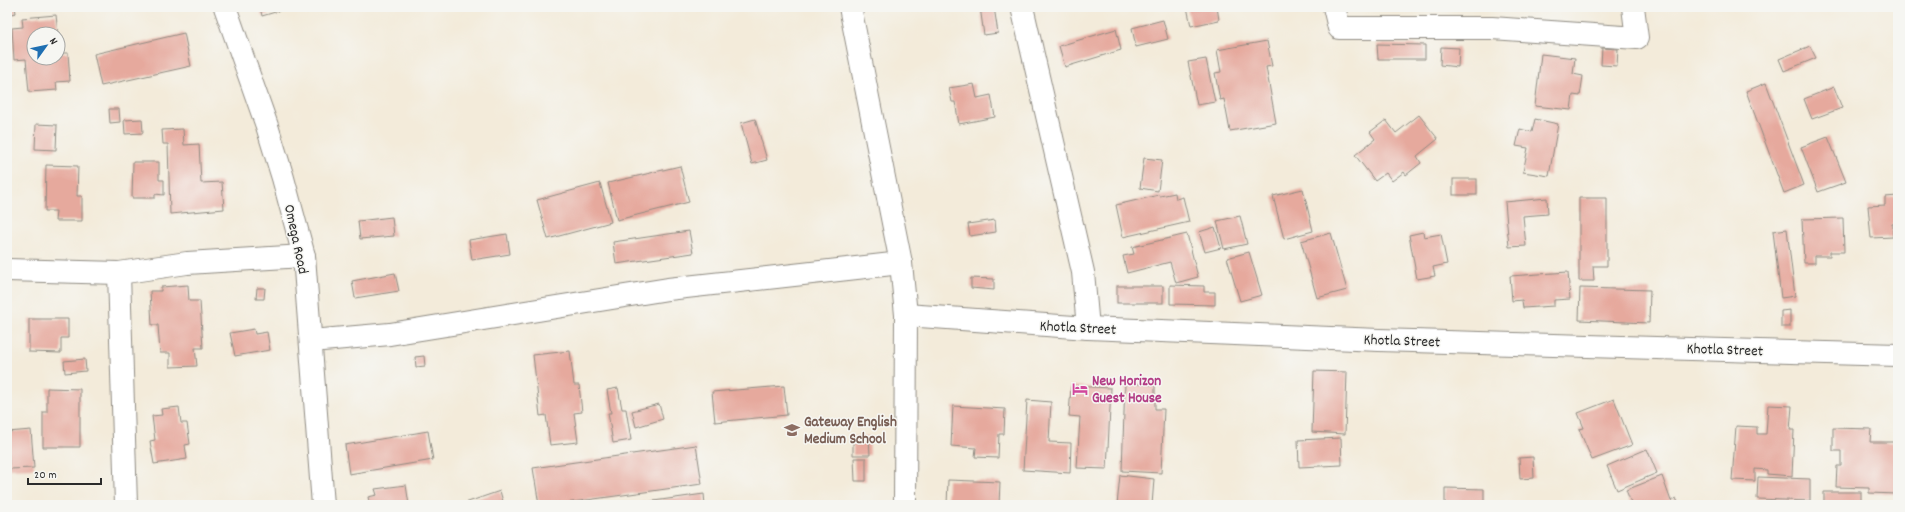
<svg xmlns="http://www.w3.org/2000/svg" width="1905" height="512" viewBox="0 0 1905 512" font-family="Dekko,sans-serif">
	<rect width="100%" height="100%" fill="#f6f6f2"/>
	<filter id="ink" filterUnits="userSpaceOnUse"><feTurbulence type="fractalNoise" baseFrequency=".025" numOctaves="2"/><feDisplacementMap in="SourceGraphic" scale="8" xChannelSelector="R" yChannelSelector="G"/><feConvolveMatrix kernelMatrix="1 2 1 2 8 2 1 2 1" color-interpolation-filters="sRGB"/></filter>
	<filter id="wash" filterUnits="userSpaceOnUse"><feTurbulence type="fractalNoise" baseFrequency=".012" numOctaves="4" result="noise"/><feDisplacementMap in="SourceGraphic" scale="16" xChannelSelector="R" yChannelSelector="G"/><feGaussianBlur stdDeviation="0.9" result="paint"/><feColorMatrix in="noise" values="0 0 0 0 0 0 0 0 0 0 0 0 0 0 0 0 0 1.4 0 .05"/><feComposite in="paint" operator="in"/></filter>
	<g filter="url(#wash)">
		<rect width="100%" height="100%" fill="#f3ebda"/>
		<g id="blocks">
			<!-- building -->
			<g fill="#e6a99d">
				<polygon points="7,7 15,7 16,13 7,15"/>
				<polygon points="260,7 281,7 282,10 262,16"/>
				<polygon points="980,7 994,7 998,33 984,35"/>
				<polygon points="1187,7 1217,7 1219,20 1191,26"/>
				<polygon points="56,15 58,34 34,34 34,58 58,58 58,53 68,53 70,81 56,82 57,90 29,92 26,59 14,60 12,28 23,27 22,18"/>
				<polygon points="1163,20 1168,39 1136,47 1132,28"/>
				<polygon points="1116,29 1121,50 1065,67 1059,46"/>
				<polygon points="184,33 191,66 101,86 94,54"/>
				<polygon points="1267,41 1272,66 1266,67 1276,123 1230,131 1224,99 1220,100 1215,73 1221,72 1217,50"/>
				<polygon points="1377,44 1425,45 1425,59 1378,59"/>
				<polygon points="1810,46 1816,58 1784,71 1779,59"/>
				<polygon points="1441,47 1459,48 1458,67 1440,65"/>
				<polygon points="1602,48 1618,49 1617,66 1601,65"/>
				<polygon points="1541,54 1575,58 1573,74 1583,76 1580,96 1573,95 1571,110 1535,106"/>
				<polygon points="1206,59 1215,102 1197,105 1188,62"/>
				<polygon points="1766,83 1804,185 1784,193 1746,91"/>
				<polygon points="974,84 977,98 991,95 995,117 959,124 955,102 952,102 949,88"/>
				<polygon points="1834,87 1842,108 1812,119 1804,99"/>
				<polygon points="109,109 119,109 120,122 110,123"/>
				<polygon points="1419,115 1438,139 1417,156 1421,163 1406,175 1404,172 1392,181 1386,173 1375,181 1355,155 1375,139 1370,132 1386,120 1396,133"/>
				<polygon points="142,119 143,133 125,134 124,120"/>
				<polygon points="755,119 767,160 752,164 741,123"/>
				<polygon points="1535,119 1558,124 1549,176 1523,172 1528,148 1516,146 1520,129 1532,132"/>
				<polygon points="36,124 57,125 56,150 35,149"/>
				<polygon points="183,129 184,145 199,144 201,183 222,182 224,209 170,214 168,144 163,144 162,130"/>
				<polygon points="1828,137 1846,182 1818,192 1801,147"/>
				<polygon points="1144,158 1162,160 1158,191 1140,188"/>
				<polygon points="133,162 159,162 159,180 164,180 164,195 155,194 155,198 132,198"/>
				<polygon points="46,165 78,166 77,196 82,196 82,221 55,221 56,211 45,211"/>
				<polygon points="680,166 689,202 617,220 608,183"/>
				<rect x="1453" y="179" width="24" height="16"/>
				<polygon points="600,183 611,222 548,239 537,200"/>
				<polygon points="1303,189 1313,231 1284,239 1273,196"/>
				<polygon points="1175,193 1176,199 1183,197 1189,222 1123,237 1116,205 1159,195 1160,196"/>
				<polygon points="1898,196 1898,223 1892,224 1893,237 1871,238 1868,206 1885,205 1885,197"/>
				<polygon points="1547,198 1548,214 1523,216 1526,246 1509,247 1505,202"/>
				<polygon points="1579,198 1607,198 1607,266 1593,266 1594,281 1579,281"/>
				<polygon points="1240,216 1247,244 1224,249 1217,221"/>
				<polygon points="392,217 394,236 360,239 358,221"/>
				<polygon points="1843,218 1844,252 1830,252 1830,256 1815,256 1815,263 1804,263 1802,219"/>
				<polygon points="995,220 996,232 970,236 968,224"/>
				<polygon points="1215,227 1221,248 1205,252 1199,232"/>
				<polygon points="1787,229 1795,296 1781,298 1773,231"/>
				<polygon points="689,231 693,253 616,264 613,242"/>
				<polygon points="1423,232 1424,237 1441,234 1447,264 1433,267 1435,276 1417,279 1409,235"/>
				<polygon points="1331,233 1347,290 1317,298 1301,241"/>
				<polygon points="507,234 510,254 472,260 469,240"/>
				<polygon points="1187,234 1198,277 1176,283 1170,262 1127,273 1123,256 1134,254 1132,247"/>
				<polygon points="1249,252 1262,295 1240,301 1227,258"/>
				<polygon points="1568,272 1570,299 1554,300 1554,306 1523,308 1522,300 1512,301 1510,276"/>
				<polygon points="395,273 399,291 355,298 352,281"/>
				<polygon points="971,278 994,279 994,290 971,288"/>
				<polygon points="188,285 189,301 200,301 203,348 195,348 197,366 170,367 170,353 160,353 158,325 152,325 150,291 161,291 161,287"/>
				<polygon points="1170,285 1204,286 1204,292 1215,292 1215,305 1170,304"/>
				<rect x="1117" y="286" width="46" height="17"/>
				<polygon points="257,288 265,288 264,299 256,299"/>
				<polygon points="1580,288 1650,290 1649,323 1579,320"/>
				<polygon points="1790,310 1790,327 1781,327 1781,311"/>
				<polygon points="29,319 68,319 68,338 61,338 61,353 29,352"/>
				<polygon points="254,329 255,334 267,332 270,350 235,356 230,333"/>
				<polygon points="570,351 574,385 579,385 582,412 574,413 578,442 550,445 546,415 540,416 533,355"/>
				<polygon points="424,356 425,366 416,367 415,357"/>
				<polygon points="85,359 86,371 65,373 64,361"/>
				<polygon points="1314,371 1347,372 1345,434 1312,432"/>
				<polygon points="1125,383 1155,385 1155,409 1164,409 1161,473 1122,471"/>
				<polygon points="784,386 787,415 715,422 712,392"/>
				<polygon points="1071,386 1111,388 1107,469 1077,468 1080,417 1069,416"/>
				<polygon points="47,388 80,389 80,447 43,447 43,412 47,412"/>
				<polygon points="618,388 622,409 626,409 631,440 613,443 608,413 611,413 607,390"/>
				<polygon points="1614,399 1632,445 1592,460 1579,429 1584,428 1578,413"/>
				<polygon points="1027,400 1051,402 1049,442 1071,443 1070,473 1023,470"/>
				<polygon points="659,404 663,419 636,427 632,411"/>
				<polygon points="1768,405 1792,406 1790,430 1794,430 1792,476 1767,474 1767,470 1755,469 1755,481 1732,480 1736,426 1757,427 1757,434 1766,434"/>
				<polygon points="953,406 1005,409 1004,434 999,434 998,458 975,457 976,448 951,446"/>
				<polygon points="179,407 181,423 187,423 190,444 185,445 187,459 154,464 150,441 155,440 152,416 162,415 161,409"/>
				<polygon points="1833,428 1871,429 1870,442 1898,442 1896,494 1869,493 1869,488 1836,487 1837,466 1841,466 1841,451 1833,451"/>
				<polygon points="31,430 34,468 9,469 8,432"/>
				<polygon points="428,431 433,460 349,474 345,445"/>
				<polygon points="853,436 869,436 870,455 853,455"/>
				<polygon points="1341,438 1342,465 1299,467 1298,440"/>
				<polygon points="696,445 702,484 551,505 539,505 533,468"/>
				<polygon points="1647,449 1657,473 1617,490 1607,466"/>
				<polygon points="1533,457 1534,478 1520,479 1519,458"/>
				<polygon points="854,458 866,458 866,481 855,481"/>
				<polygon points="1120,475 1154,479 1152,505 1117,505"/>
				<polygon points="1662,476 1671,501 1676,498 1679,505 1632,505 1626,490"/>
				<polygon points="1758,477 1810,479 1810,501 1757,499"/>
				<polygon points="948,480 1000,482 999,505 947,505"/>
				<polygon points="406,485 409,505 370,505 368,497 377,495 375,489"/>
				<polygon points="1445,488 1484,489 1484,505 1445,505"/>
				<polygon points="500,491 504,505 466,505 465,503"/>
				<polygon points="1824,492 1861,492 1861,503 1824,502"/>
				<polygon points="704,494 705,505 632,505 632,504"/>
			</g>
		</g>
	</g>
	<g filter="url(#ink)">
		<use href="#blocks" fill-opacity="0" stroke="#8f8b82" stroke-width="1"/>
		<g fill="none" stroke-linecap="round" stroke-linejoin="round">
			<defs>
				<g id="minor">
					<polyline points="225,7 267,126 283,178 304,256 323,505"/>
					<polyline points="850,7 901,263 906,315 905,505"/>
					<polyline points="1022,7 1083,272 1088,328"/>
					<polyline points="1334,7 1339,28 1492,28 1637,38 1633,7"/>
					<polyline points="7,270 119,273 126,505"/>
					<polyline points="119,273 187,263 304,256"/>
					<polyline points="906,315 1088,328 1379,340 1898,355"/>
					<polyline points="311,341 390,334 668,289 901,263"/>
				</g>
			</defs>
			<!-- minor casing -->
			<use href="#minor" stroke="#8f8b82" stroke-width="24"/>
			<!-- minor -->
			<use href="#minor" stroke="#fff" stroke-width="22"/>
		</g>
	</g>
	<!-- icons -->
	<defs>
		<symbol id="hotel-bare" viewBox="-9 -9 18 18"><path d="M-6-4.5h1.5V1H6V5H4.5V3h-9V5H-6ZM-4 0a1.8 1.8 0 1 1 3.6 0ZM.5 0V-2.5h3Q6-2.5 6 0Z" fill="#d1479c" stroke="#f6f6f2" stroke-width="2.5" paint-order="stroke"/></symbol>
		<symbol id="school-bare" viewBox="-9 -9 18 18"><path d="M0-5L7-2L0 1L-7-2ZM-4 1L0 2.5L4 1V4Q0 6-4 4Z" fill="#8d6e63" stroke="#f6f6f2" stroke-width="2.5" paint-order="stroke"/></symbol>
	</defs>
	<g fill-rule="evenodd">
		<use href="#hotel-bare" x="1069" y="378" width="22" height="22"/>
		<use href="#school-bare" x="781" y="419" width="22" height="22"/>
	</g>
	<g text-anchor="middle" stroke-width="3" stroke-linejoin="round" paint-order="stroke">
		<!-- street labels -->
		<g font-size="15" fill="#2b2b2b" stroke="#f6f6f2">
			<text transform="translate(297 239) rotate(78)" y="5">Omega Road</text>
			<text transform="translate(1078 327) rotate(3)" y="5">Khotla Street</text>
			<text transform="translate(1402 340) rotate(2)" y="5">Khotla Street</text>
			<text transform="translate(1725 349) rotate(2)" y="5">Khotla Street</text>
		</g>
		<!-- hotel labels -->
		<g font-size="15" font-weight="bold" fill="#b23c85" stroke="#f6f6f2" text-anchor="start">
			<text x="1092" y="385">New Horizon<tspan x="1092" dy="17">Guest House</tspan></text>
		</g>
		<!-- education labels -->
		<g font-size="15" font-weight="bold" fill="#785e54" stroke="#f6f6f2" text-anchor="start">
			<text x="804" y="426">Gateway English<tspan x="804" dy="17">Medium School</tspan></text>
		</g>
	</g>
	<!-- margin -->
	<rect width="1905" height="512" fill="none" stroke="#f6f6f2" stroke-width="24"/>
	<!-- north arrow -->
	<g transform="translate(46 46) rotate(57)"><circle r="19" fill="#f6f6f2" stroke="#a5a5a2"/>
	<path d="M0-3L7 15L0 10L-7 15Z" fill="#1f6fb2"/>
	<text y="-6" font-size="11" font-weight="bold" text-anchor="middle" fill="#2b2b2b">N</text>
	</g>
	<!-- scale -->
	<path d="M28 478v6h73v-6" fill="none" stroke="#2b2b2b" stroke-width="2"/>
	<text x="34" y="478" font-size="12" fill="#2b2b2b" stroke="#f6f6f2" stroke-width="3" paint-order="stroke">20 m</text>
</svg>
